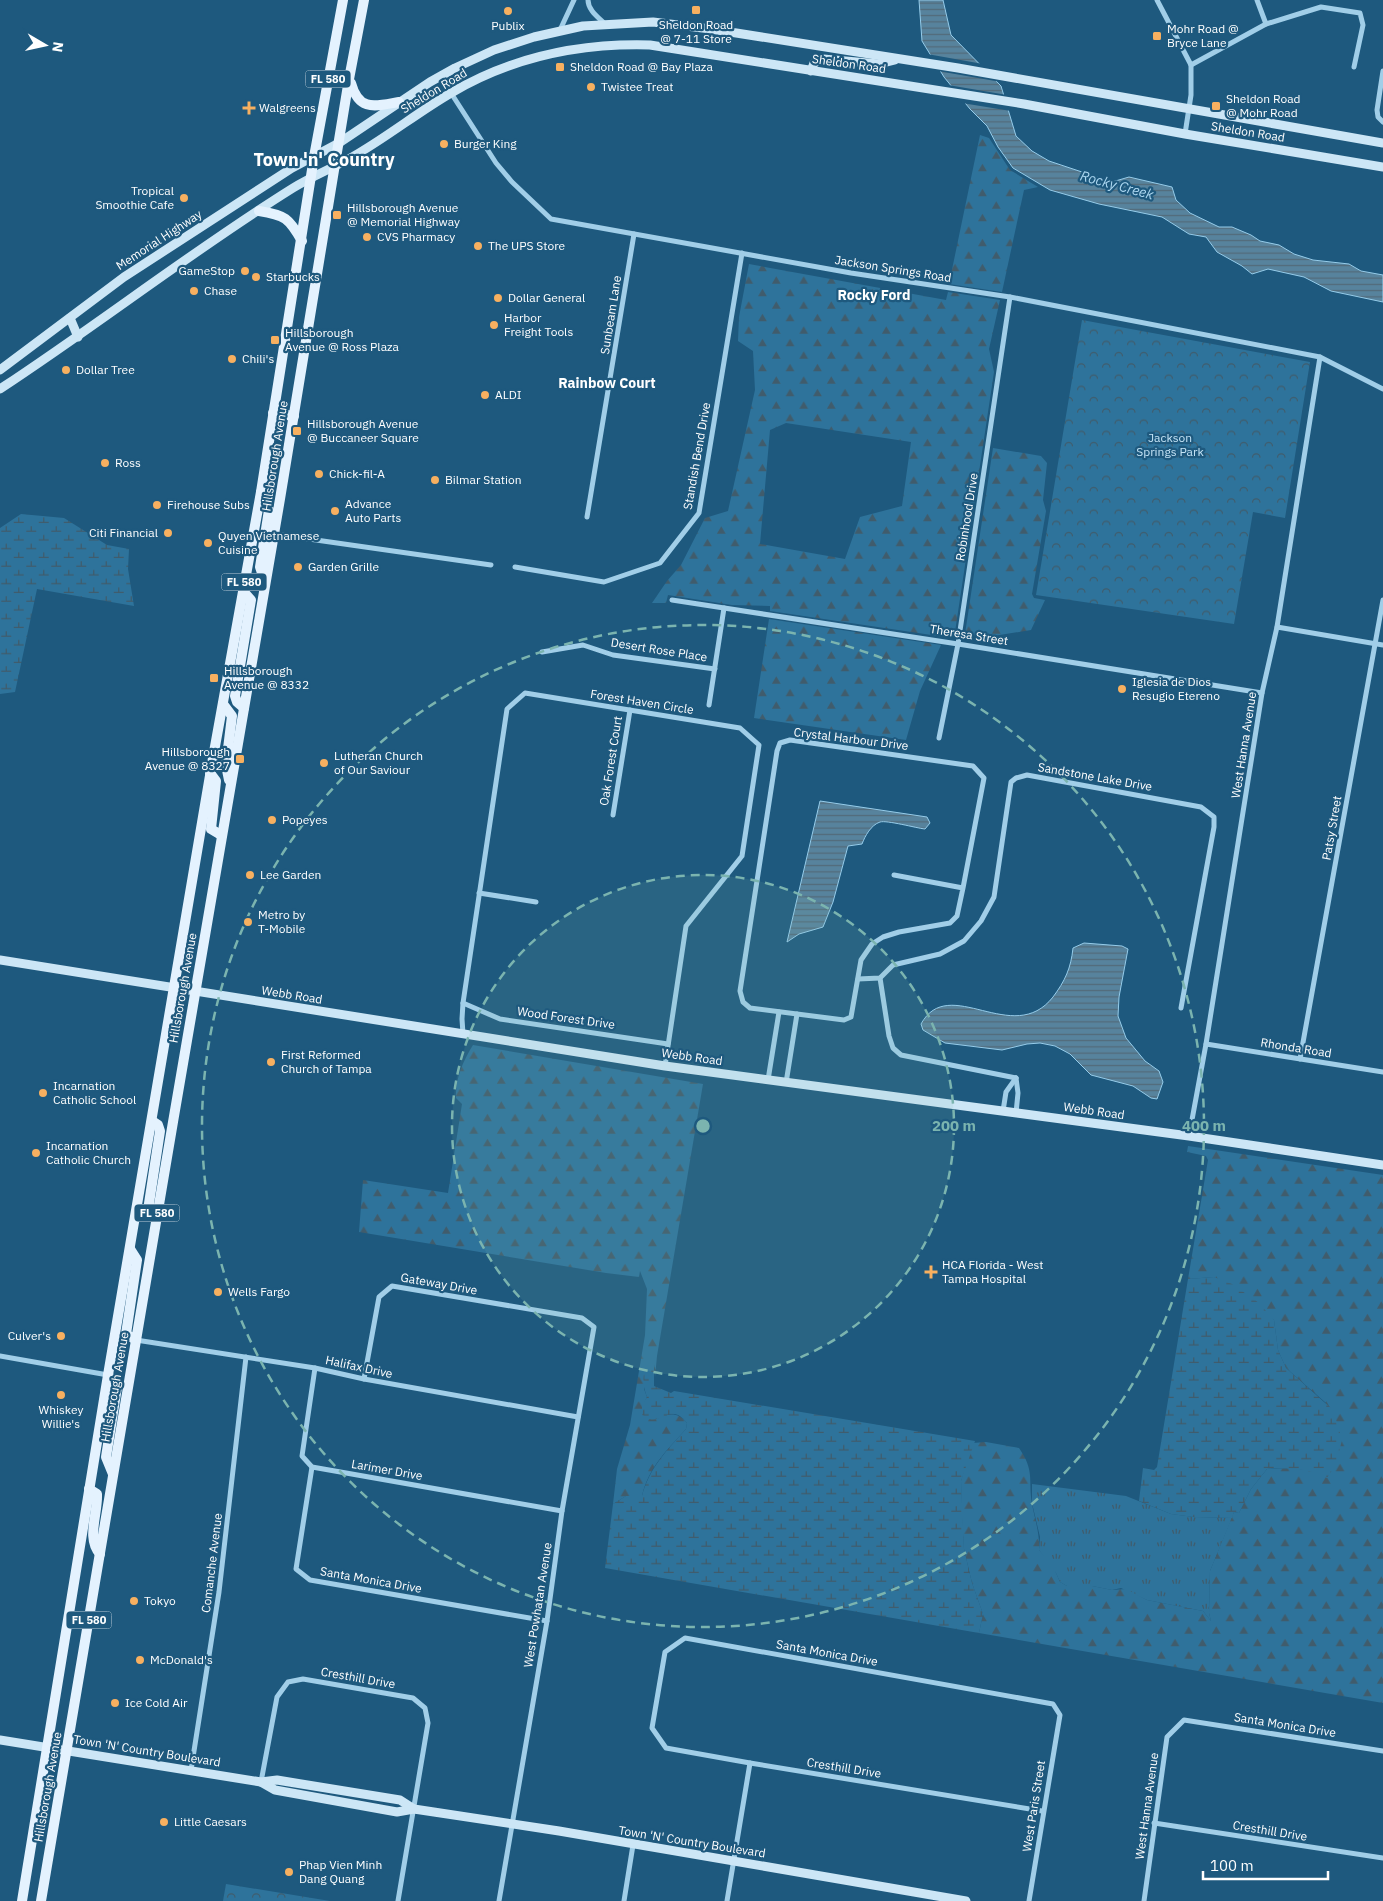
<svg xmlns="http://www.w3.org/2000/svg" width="1383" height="1901" viewBox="0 0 1383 1901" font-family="'IBM Plex Sans',sans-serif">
	<defs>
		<pattern id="grass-tufts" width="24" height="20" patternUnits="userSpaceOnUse" patternTransform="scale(1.25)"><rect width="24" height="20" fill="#2e739b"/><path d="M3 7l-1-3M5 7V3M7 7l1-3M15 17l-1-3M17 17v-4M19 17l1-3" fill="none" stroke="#405c6c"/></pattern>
		<pattern id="forest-firs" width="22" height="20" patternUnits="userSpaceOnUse" patternTransform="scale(1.25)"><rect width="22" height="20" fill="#2e739b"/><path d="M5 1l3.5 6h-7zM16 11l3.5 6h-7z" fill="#405c6c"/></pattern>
		<pattern id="wetland-marsh" width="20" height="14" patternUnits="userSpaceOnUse" patternTransform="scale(1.25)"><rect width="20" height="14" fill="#2e739b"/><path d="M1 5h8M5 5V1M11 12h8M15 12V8" fill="none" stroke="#405c6c"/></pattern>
		<pattern id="park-crowns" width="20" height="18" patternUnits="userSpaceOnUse" patternTransform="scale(1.25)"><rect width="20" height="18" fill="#2e739b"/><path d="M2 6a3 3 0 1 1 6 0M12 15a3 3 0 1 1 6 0" fill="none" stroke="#405c6c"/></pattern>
		<pattern id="water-rules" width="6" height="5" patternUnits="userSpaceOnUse" patternTransform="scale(1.25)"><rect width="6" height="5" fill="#57839d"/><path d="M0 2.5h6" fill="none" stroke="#526a79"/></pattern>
	</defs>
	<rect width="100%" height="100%" fill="#1e597e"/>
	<!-- grass -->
	<polygon fill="url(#grass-tufts)" points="1032,1484 1126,1496 1171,1514 1194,1517 1232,1518 1210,1571 1209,1613 1211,1621 1203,1611 1147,1600 1121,1588 1112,1590 1092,1586 1067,1586 1060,1582 1056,1573 1039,1550 1040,1537 1032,1503"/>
	<!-- forest -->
	<g fill="url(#forest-firs)" fill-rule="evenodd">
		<polygon points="980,135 989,138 1010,170 1038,187 1024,190 1002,292 949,284"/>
		<path d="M749 264 946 300 948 292 1000 300 989 349 994 372 955 632 948 631 945 637 770 611V606L732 605 668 595 666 603H652L667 581 681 565 705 518 728 511 755 390 753 351 738 341 739 317ZM786 423 911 442 902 506 860 517 845 559 760 544 770 430Z"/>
		<polygon points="993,448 1041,456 1047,463 1043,500 1046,511 1032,594 1034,598 1045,600 1031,630 987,637 965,634"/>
		<polygon points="769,619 941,645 920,691 906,740 754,718"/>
		<path d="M473 1045 703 1084 657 1356 655 1377 654 1364 644 1389 647 1397 643 1405 657 1419C669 1413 678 1412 687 1423L686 1429C668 1449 648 1468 642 1496H626L613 1504 617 1469 630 1425 645 1335 647 1289 640 1271 639 1277 606 1273 359 1232 363 1180 448 1193 462 1104 456 1098C455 1079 463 1061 473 1045Z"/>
		<path d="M1188 1146 1383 1175V1703L979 1633 983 1614 972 1583 964 1549 962 1517 961 1481 972 1443 986 1442 1019 1448C1035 1471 1028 1479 1032 1504 1035 1520 1040 1534 1039 1550L1053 1566 1060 1582 1067 1586H1092L1112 1590 1126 1589 1147 1600 1203 1611 1211 1621 1209 1613 1210 1571 1234 1512 1239 1513 1251 1489 1267 1469 1291 1468 1314 1471 1326 1403 1286 1368 1278 1350 1274 1320 1214 1277 1188 1279 1208 1160 1206 1156 1187 1152Z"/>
	</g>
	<!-- wetland -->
	<g fill="url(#wetland-marsh)">
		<polygon points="21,514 64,518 107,545 129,549 128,569 134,606 37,589 15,692 0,694 0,528"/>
		<path d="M1214 1277 1232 1284 1259 1303 1274 1320 1278 1350 1286 1368 1333 1410 1342 1440 1336 1464 1327 1478C1307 1468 1289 1468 1267 1469L1251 1489 1239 1513 1234 1512 1232 1518 1194 1517 1171 1514 1139 1501 1143 1468 1154 1470 1157 1467 1188 1279Z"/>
		<path d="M649 1363 654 1364V1386L671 1393 674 1391 975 1441 961 1481 964 1549 972 1583 983 1614 979 1633 605 1568 613 1504 626 1496H642C649 1468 668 1449 686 1429L687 1423C672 1403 664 1423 649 1419 647 1418 645 1416 642 1415V1405L647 1397C643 1387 641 1373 649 1363Z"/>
	</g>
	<!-- park -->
	<g fill="url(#park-crowns)">
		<polygon points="1082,320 1310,362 1285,518 1253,512 1234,624 1036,595"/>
		<polygon points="226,1884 330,1901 223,1901"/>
	</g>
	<!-- water -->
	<g fill="url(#water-rules)" stroke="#95ccea">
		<polygon points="919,0 943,0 951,35 1001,86 1016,136 1032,151 1049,161 1112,182 1129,177 1172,187 1176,200 1190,213 1219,227 1232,227 1251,235 1260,241 1279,245 1294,254 1313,260 1349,264 1361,271 1383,275 1383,302 1331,291 1304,277 1268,269 1252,274 1242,266 1217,252 1206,237 1189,234 1162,217 1099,204 1050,190 1013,168 998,147 987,126 970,109 944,77 922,41"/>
		<path d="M820 801 927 817 930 823 925 829C916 828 887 820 880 822 871 825 865 836 862 844L848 846 833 902 823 927 799 934 787 942Z"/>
		<path d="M1084 943 1122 946 1128 949 1119 997 1118 1016 1126 1038 1145 1061 1159 1071 1163 1082 1157 1099 1151 1098 1133 1086 1091 1075 1070 1054 1055 1046 1040 1043 1027 1044 1002 1050 945 1043 923 1030 921 1024C949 973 1013 1048 1053 997 1065 981 1071 968 1073 948Z"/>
	</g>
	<!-- pier -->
	<g fill="#1e597e">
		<polygon points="927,54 983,64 1001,82 938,71"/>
		<polygon points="948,85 1007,95 1011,111 962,103"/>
	</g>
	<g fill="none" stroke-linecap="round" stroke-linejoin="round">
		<!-- street -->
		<g stroke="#a1cee8" stroke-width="5">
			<path d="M588 0C588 10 598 17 605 24"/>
			<polyline points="1157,0 1191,65 1191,95 1185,134"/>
			<polyline points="1257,0 1266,24"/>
			<polyline points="560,30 574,0"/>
			<polyline points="1191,65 1266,24 1321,7 1360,13 1363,25 1354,67"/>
			<polyline points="1383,71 1377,110 1378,117 1383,122"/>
			<polyline points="451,93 496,163 512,182 551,219 851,273 1010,297 1320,357 1383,389"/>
			<polyline points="587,517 634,234"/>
			<polyline points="274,534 491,565"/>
			<polyline points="515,567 604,582 660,563 699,513 742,253"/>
			<polyline points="672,600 958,644 1262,693"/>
			<polyline points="1277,627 1383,645"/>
			<polyline points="542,652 583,645 613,655 715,669"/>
			<polyline points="709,705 724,608"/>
			<polyline points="939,738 958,644 1010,297"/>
			<polyline points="613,815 630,710"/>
			<polyline points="894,875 963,888 984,778 973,766 790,740 780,743 777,751 740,991 743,1002 750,1008 844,1020 851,1017 861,960 872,944 883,937 899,932 950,923 957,916 963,888"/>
			<polyline points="479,893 536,902"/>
			<polyline points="880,978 889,1036 893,1048 901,1055 1016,1078"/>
			<polyline points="858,979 880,978 893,965 940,954 964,941 981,921 994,897 1011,782 1016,778 1027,775 1201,807 1214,817 1214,827 1181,1008"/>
			<polyline points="463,1003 500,1019 668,1044"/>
			<polyline points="463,1034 462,1019 463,1003 507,709 525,693 740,728 759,745 742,856 686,926 665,1066"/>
			<polyline points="1206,1044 1383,1072"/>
			<polyline points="1300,1059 1383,600"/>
			<polyline points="1016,1078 1018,1093 1016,1113"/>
			<polyline points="768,1080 779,1012"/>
			<polyline points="786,1083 797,1014"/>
			<polyline points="1003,1111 1006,1092 1016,1078"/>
			<polyline points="1189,1136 1206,1044 1262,693 1277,627 1320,357"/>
			<polyline points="136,1340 315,1368 364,1379 578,1417"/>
			<polyline points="0,1356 108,1375"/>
			<polyline points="315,1368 302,1456 312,1467 562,1511"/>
			<polyline points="364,1379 379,1297 392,1286 582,1318 594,1327 562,1511 547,1621 499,1901"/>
			<polyline points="312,1467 296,1569 310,1580 547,1621"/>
			<polyline points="191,1770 219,1592 246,1357"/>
			<polyline points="261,1782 277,1697 288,1682 303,1679 413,1698 425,1708 428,1723 398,1901"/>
			<polyline points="1154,1823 1383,1858"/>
			<polyline points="624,1901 633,1845"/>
			<polyline points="727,1901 750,1763"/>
			<polyline points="1029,1901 1060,1715 1053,1704 685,1638 665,1652 652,1728 666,1748 750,1763 1042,1811"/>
			<polyline points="1144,1901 1167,1737 1184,1720 1383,1751"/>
		</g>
		<!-- secondary -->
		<g stroke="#cce6f6" stroke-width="9">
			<polyline points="811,71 814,63 823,59 879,64 895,60"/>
			<polyline points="70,318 78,337"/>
			<polyline points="0,370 124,277 292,168 339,143 430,82 455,68 494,50 534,37 583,26 653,22 711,29 958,68 1383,143"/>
			<path d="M0 389C99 324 192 251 293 188 314 175 338 166 359 153 391 134 420 111 451 93 512 57 580 43 650 45L1024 104 1185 134 1383 167"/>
			<polyline points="0,960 665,1066 1189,1136 1383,1165"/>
			<polyline points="0,1740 261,1782 277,1780 400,1800 414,1809"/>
			<polyline points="261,1782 275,1790 397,1812 414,1809 559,1831 966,1901"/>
		</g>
		<!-- primary -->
		<g stroke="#e4f2fe" stroke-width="10">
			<path d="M351 83C359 112 375 106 399 102"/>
			<path d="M259 211C285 215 289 218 302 241"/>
			<polyline points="273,413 294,416"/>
			<polyline points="261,492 269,510 260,567 265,582"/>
			<polyline points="243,591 251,600 235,696 237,702 244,708"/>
			<polyline points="223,704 232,716 226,765 229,780"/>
			<polyline points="210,773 216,781 211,829 221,835"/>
			<polyline points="152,1121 158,1125 160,1131 148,1210 151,1214 157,1217"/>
			<polyline points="130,1249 137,1260 126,1334 136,1340"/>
			<polyline points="108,1375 117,1387 106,1457 113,1474"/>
			<path d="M89 1489 97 1494C98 1514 86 1538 100 1554"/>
			<polyline points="22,1901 108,1375 214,752 261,492 314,157 343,0"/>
			<polyline points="41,1901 173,1122 280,499 349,79 364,0"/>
		</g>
	</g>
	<!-- distance rings -->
	<circle cx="703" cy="1126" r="251" fill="#7bb4af" fill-opacity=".12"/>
	<g fill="none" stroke="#7bb4af" stroke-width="2.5" stroke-dasharray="9 6">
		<circle cx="703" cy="1126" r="251"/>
		<circle cx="703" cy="1126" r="501"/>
	</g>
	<!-- markers -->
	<g fill="#f7b060" stroke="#1e597e" stroke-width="2">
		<rect x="691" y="5" width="10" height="10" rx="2.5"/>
		<circle cx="508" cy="11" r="5"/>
		<rect x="1152" y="31" width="10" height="10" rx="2.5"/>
		<rect x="555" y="62" width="10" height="10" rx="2.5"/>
		<circle cx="591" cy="87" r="5"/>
		<rect x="1211" y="101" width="10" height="10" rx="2.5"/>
		<path d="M246.5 100.5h5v5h5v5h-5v5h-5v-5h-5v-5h5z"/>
		<circle cx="444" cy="144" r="5"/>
		<circle cx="184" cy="198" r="5"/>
		<rect x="332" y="210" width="10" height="10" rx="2.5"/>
		<circle cx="367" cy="237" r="5"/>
		<circle cx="478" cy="246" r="5"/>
		<circle cx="245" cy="271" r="5"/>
		<circle cx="256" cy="277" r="5"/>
		<circle cx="194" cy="291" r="5"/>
		<circle cx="498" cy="298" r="5"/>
		<circle cx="494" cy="325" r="5"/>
		<rect x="270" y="335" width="10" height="10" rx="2.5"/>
		<circle cx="232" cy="359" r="5"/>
		<circle cx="66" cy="370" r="5"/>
		<circle cx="485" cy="395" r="5"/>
		<rect x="292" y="426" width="10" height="10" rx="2.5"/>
		<circle cx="105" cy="463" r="5"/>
		<circle cx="319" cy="474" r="5"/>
		<circle cx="435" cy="480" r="5"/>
		<circle cx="157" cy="505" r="5"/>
		<circle cx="335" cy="511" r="5"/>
		<circle cx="168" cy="533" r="5"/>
		<circle cx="208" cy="543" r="5"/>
		<circle cx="298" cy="567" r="5"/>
		<rect x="209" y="673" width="10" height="10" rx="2.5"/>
		<circle cx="1122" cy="689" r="5"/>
		<rect x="235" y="754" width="10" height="10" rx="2.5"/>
		<circle cx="324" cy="763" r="5"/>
		<circle cx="272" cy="820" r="5"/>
		<circle cx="250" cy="875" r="5"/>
		<circle cx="248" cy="922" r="5"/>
		<circle cx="271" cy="1062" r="5"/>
		<circle cx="43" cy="1093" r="5"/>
		<circle cx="36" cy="1153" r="5"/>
		<path d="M928.5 1264.5h5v5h5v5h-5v5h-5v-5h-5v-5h5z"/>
		<circle cx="218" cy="1292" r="5"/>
		<circle cx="61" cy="1336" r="5"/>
		<circle cx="61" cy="1395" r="5"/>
		<circle cx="134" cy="1601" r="5"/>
		<circle cx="140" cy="1660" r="5"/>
		<circle cx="115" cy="1703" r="5"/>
		<circle cx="164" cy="1822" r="5"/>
		<circle cx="289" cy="1872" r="5"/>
	</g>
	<g text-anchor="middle" stroke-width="4.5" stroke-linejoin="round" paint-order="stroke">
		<!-- shield labels -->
		<g fill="#1e597e" stroke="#bccdd8" stroke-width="1">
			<rect x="305.5" y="70.5" width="45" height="17" rx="4"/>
			<rect x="221.5" y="573.5" width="45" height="17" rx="4"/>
			<rect x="134.5" y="1204.5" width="45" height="17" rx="4"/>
			<rect x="66.5" y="1611.5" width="45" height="17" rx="4"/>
		</g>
		<g font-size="11" font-weight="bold" fill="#fff">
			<text x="328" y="83">FL 580</text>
			<text x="244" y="586">FL 580</text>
			<text x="157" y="1217">FL 580</text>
			<text x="89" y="1624">FL 580</text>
		</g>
		<!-- poi labels -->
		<g font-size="12" fill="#fff" stroke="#1e597e" text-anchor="start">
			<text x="696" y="29" text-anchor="middle">Sheldon Road<tspan x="696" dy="14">@ 7-11 Store</tspan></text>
			<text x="508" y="30" text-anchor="middle">Publix</text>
			<text x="1167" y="33">Mohr Road @<tspan x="1167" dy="14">Bryce Lane</tspan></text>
			<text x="570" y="71">Sheldon Road @ Bay Plaza</text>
			<text x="601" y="91">Twistee Treat</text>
			<text x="1226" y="103">Sheldon Road<tspan x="1226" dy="14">@ Mohr Road</tspan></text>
			<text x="259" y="112">Walgreens</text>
			<text x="454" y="148">Burger King</text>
			<text x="174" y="195" text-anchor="end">Tropical<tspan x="174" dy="14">Smoothie Cafe</tspan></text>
			<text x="347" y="212">Hillsborough Avenue<tspan x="347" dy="14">@ Memorial Highway</tspan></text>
			<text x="377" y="241">CVS Pharmacy</text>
			<text x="488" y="250">The UPS Store</text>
			<text x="235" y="275" text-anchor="end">GameStop</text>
			<text x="266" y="281">Starbucks</text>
			<text x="204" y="295">Chase</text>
			<text x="508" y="302">Dollar General</text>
			<text x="504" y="322">Harbor<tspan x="504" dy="14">Freight Tools</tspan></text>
			<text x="285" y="337">Hillsborough<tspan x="285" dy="14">Avenue @ Ross Plaza</tspan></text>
			<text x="242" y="363">Chili's</text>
			<text x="76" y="374">Dollar Tree</text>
			<text x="495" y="399">ALDI</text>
			<text x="307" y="428">Hillsborough Avenue<tspan x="307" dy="14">@ Buccaneer Square</tspan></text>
			<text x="115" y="467">Ross</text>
			<text x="329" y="478">Chick-fil-A</text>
			<text x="445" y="484">Bilmar Station</text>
			<text x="345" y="508">Advance<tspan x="345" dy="14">Auto Parts</tspan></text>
			<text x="167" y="509">Firehouse Subs</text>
			<text x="158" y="537" text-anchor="end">Citi Financial</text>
			<text x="218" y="540">Quyen Vietnamese<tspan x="218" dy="14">Cuisine</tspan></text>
			<text x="308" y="571">Garden Grille</text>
			<text x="224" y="675">Hillsborough<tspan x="224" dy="14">Avenue @ 8332</tspan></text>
			<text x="1132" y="686">Iglesia de Dios<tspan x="1132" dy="14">Resugio Etereno</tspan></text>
			<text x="230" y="756" text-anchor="end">Hillsborough<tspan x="230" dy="14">Avenue @ 8327</tspan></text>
			<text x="334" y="760">Lutheran Church<tspan x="334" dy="14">of Our Saviour</tspan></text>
			<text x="282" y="824">Popeyes</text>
			<text x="260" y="879">Lee Garden</text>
			<text x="258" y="919">Metro by<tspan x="258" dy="14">T-Mobile</tspan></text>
			<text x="281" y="1059">First Reformed<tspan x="281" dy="14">Church of Tampa</tspan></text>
			<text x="53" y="1090">Incarnation<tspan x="53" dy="14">Catholic School</tspan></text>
			<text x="46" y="1150">Incarnation<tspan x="46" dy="14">Catholic Church</tspan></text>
			<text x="942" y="1269">HCA Florida - West<tspan x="942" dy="14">Tampa Hospital</tspan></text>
			<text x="228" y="1296">Wells Fargo</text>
			<text x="51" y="1340" text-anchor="end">Culver's</text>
			<text x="61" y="1414" text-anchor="middle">Whiskey<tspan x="61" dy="14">Willie's</tspan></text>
			<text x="144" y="1605">Tokyo</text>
			<text x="150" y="1664">McDonald's</text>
			<text x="125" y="1707">Ice Cold Air</text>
			<text x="174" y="1826">Little Caesars</text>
			<text x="299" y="1869">Phap Vien Minh<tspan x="299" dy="14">Dang Quang</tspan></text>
		</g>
		<!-- street labels -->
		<g font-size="12" fill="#fff" stroke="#1e597e">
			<text transform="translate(849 64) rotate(8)" y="4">Sheldon Road</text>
			<text transform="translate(434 91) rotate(-31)" y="4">Sheldon Road</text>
			<text transform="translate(1248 132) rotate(9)" y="4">Sheldon Road</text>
			<text transform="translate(159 240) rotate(-33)" y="4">Memorial Highway</text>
			<text transform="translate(893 269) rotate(9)" y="4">Jackson Springs Road</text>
			<text transform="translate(611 315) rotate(-81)" y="4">Sunbeam Lane</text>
			<text transform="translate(275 456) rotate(-81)" y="4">Hillsborough Avenue</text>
			<text transform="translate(697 456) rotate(-80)" y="4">Standish Bend Drive</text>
			<text transform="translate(967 517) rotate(-81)" y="4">Robinhood Drive</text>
			<text transform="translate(969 635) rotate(9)" y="4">Theresa Street</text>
			<text transform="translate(659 650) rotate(9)" y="4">Desert Rose Place</text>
			<text transform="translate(642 702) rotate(9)" y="4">Forest Haven Circle</text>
			<text transform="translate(851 739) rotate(7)" y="4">Crystal Harbour Drive</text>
			<text transform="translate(1244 745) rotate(-81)" y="4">West Hanna Avenue</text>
			<text transform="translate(611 761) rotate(-81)" y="4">Oak Forest Court</text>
			<text transform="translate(1095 777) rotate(10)" y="4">Sandstone Lake Drive</text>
			<text transform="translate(1332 828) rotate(-80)" y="4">Patsy Street</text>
			<text transform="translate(183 988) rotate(-80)" y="4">Hillsborough Avenue</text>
			<text transform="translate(292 995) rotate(9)" y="4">Webb Road</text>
			<text transform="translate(566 1018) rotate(8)" y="4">Wood Forest Drive</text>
			<text transform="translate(1296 1048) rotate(9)" y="4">Rhonda Road</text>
			<text transform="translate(692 1057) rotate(8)" y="4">Webb Road</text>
			<text transform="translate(1094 1111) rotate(8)" y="4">Webb Road</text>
			<text transform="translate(439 1284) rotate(10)" y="4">Gateway Drive</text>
			<text transform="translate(359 1367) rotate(12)" y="4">Halifax Drive</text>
			<text transform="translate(115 1387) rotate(-80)" y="4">Hillsborough Avenue</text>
			<text transform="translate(387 1470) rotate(10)" y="4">Larimer Drive</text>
			<text transform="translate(212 1563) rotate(-83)" y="4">Comanche Avenue</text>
			<text transform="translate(371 1580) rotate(10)" y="4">Santa Monica Drive</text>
			<text transform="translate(538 1605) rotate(-81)" y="4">West Powhatan Avenue</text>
			<text transform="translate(827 1653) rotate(10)" y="4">Santa Monica Drive</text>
			<text transform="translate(358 1678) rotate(10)" y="4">Cresthill Drive</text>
			<text transform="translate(1285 1725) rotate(9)" y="4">Santa Monica Drive</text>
			<text transform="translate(147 1751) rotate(9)" y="4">Town 'N' Country Boulevard</text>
			<text transform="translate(844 1768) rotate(9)" y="4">Cresthill Drive</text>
			<text transform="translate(48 1787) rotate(-80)" y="4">Hillsborough Avenue</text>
			<text transform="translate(1034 1806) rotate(-81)" y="4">West Paris Street</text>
			<text transform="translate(1147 1806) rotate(-82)" y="4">West Hanna Avenue</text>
			<text transform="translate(1270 1831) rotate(9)" y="4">Cresthill Drive</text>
			<text transform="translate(692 1842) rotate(9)" y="4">Town 'N' Country Boulevard</text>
		</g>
		<!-- park labels -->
		<g font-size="12" fill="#c5e4f6" stroke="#1e597e">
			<text x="1170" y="442">Jackson<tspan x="1170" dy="14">Springs Park</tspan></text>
		</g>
		<!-- water labels -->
		<g font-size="14" font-style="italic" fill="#acd7f0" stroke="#1e597e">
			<text transform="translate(1117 185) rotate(15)" y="5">Rocky Creek</text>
		</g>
		<!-- neighbourhood labels -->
		<g font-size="14" font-weight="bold" fill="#fff" stroke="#1e597e">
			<text x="874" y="300">Rocky Ford</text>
			<text x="607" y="388">Rainbow Court</text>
		</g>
		<!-- district labels -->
		<g font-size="18" font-weight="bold" fill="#fff" stroke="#1e597e">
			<text x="324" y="166">Town 'n' Country</text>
		</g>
	</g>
	<circle cx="703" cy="1126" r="8" fill="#7bb4af" stroke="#1e597e" stroke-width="2.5"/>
	<g font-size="15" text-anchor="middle" font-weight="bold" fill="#7bb4af" stroke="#1e597e" stroke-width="4.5" stroke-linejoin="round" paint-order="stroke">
		<text x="954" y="1131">200 m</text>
		<text x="1204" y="1131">400 m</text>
	</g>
	<!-- north arrow -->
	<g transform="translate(45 45) rotate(99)" stroke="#1e597e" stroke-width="4" paint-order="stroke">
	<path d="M0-4L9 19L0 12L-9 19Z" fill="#ffffff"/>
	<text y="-8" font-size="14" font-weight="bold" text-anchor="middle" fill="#ffffff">N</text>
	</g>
	<!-- scale -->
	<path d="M1203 1871v8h125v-8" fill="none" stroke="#ffffff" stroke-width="2.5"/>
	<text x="1210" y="1871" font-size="15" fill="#ffffff" stroke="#1e597e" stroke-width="4" paint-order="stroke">100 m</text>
</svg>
